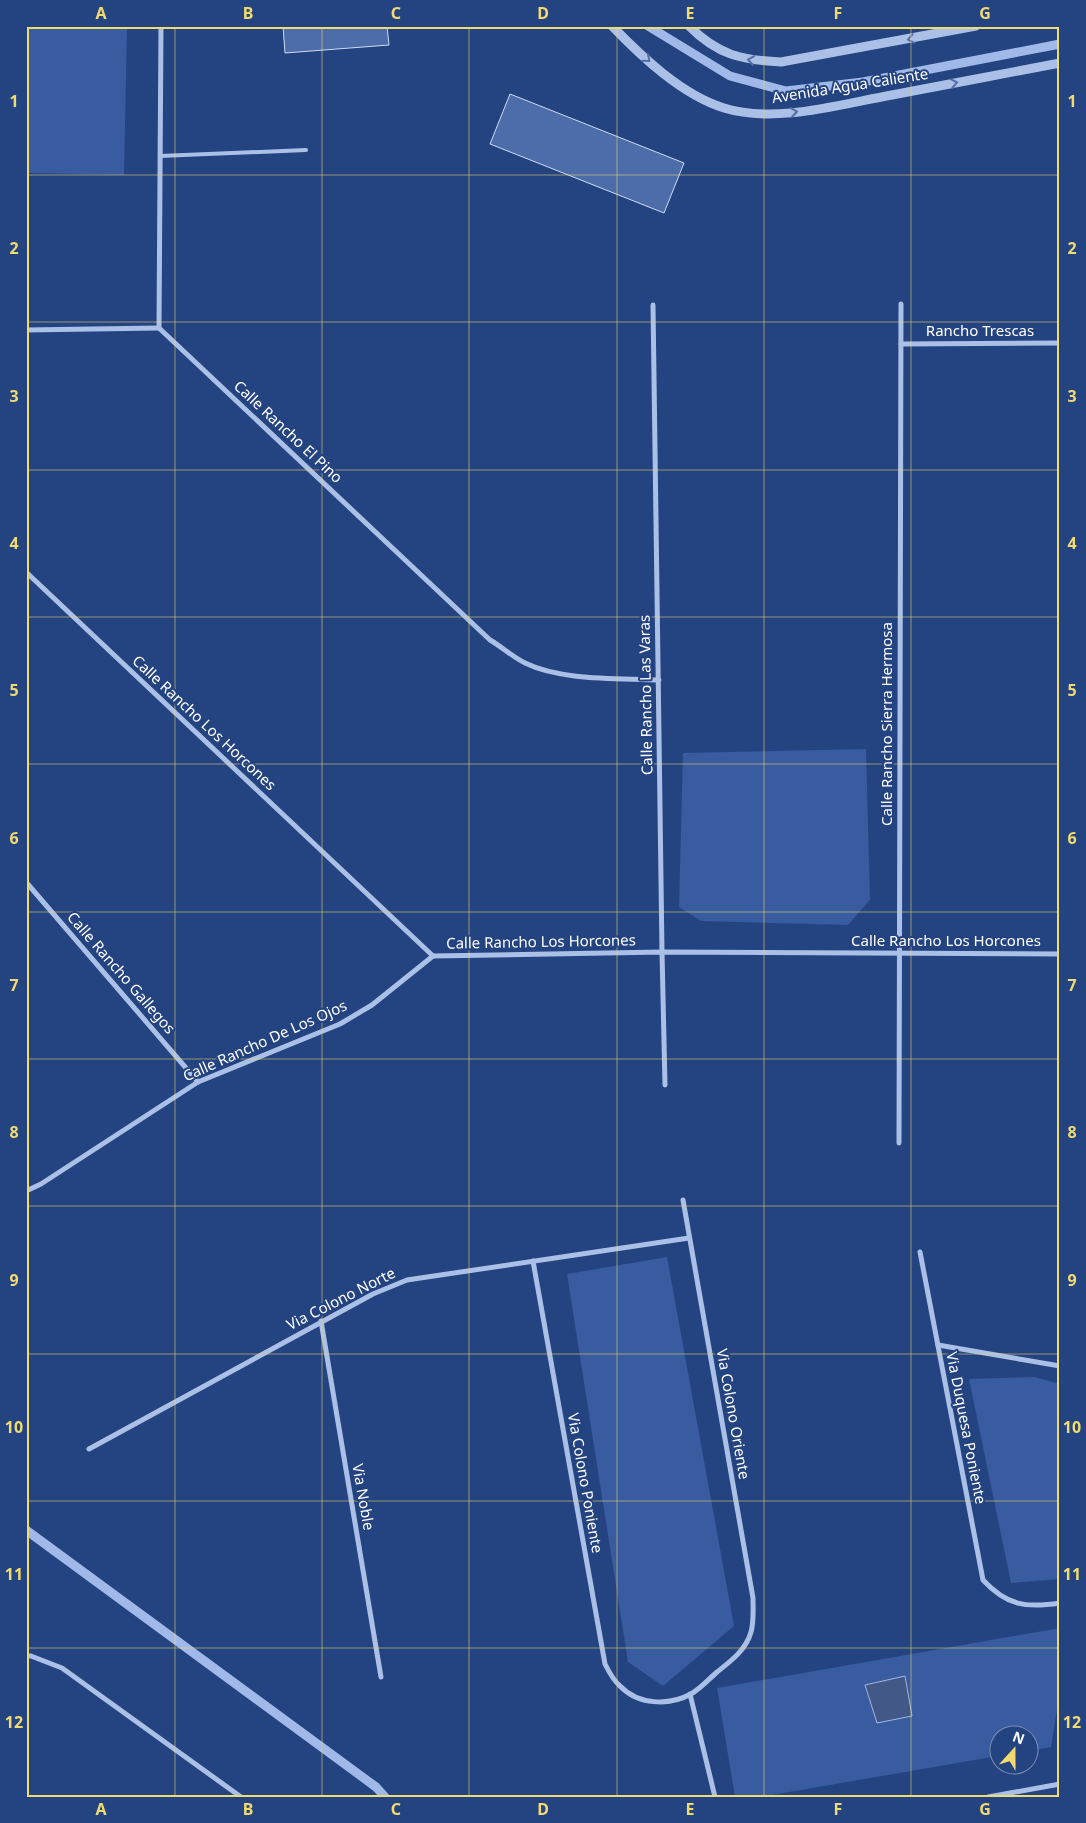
<svg xmlns="http://www.w3.org/2000/svg" width="1086" height="1823" viewBox="0 0 1086 1823" font-family="'Noto Sans',sans-serif">
	<rect width="100%" height="100%" fill="#244381"/>
	<!-- green -->
	<g fill="#395b9f">
		<polygon points="26,26 127,26 124,175 26,173"/>
		<polygon points="866,749 870,900 848,925 701,921 679,907 683,753"/>
		<polygon points="667,1257 734,1626 663,1686 628,1662 567,1274"/>
		<polygon points="1034,1377 1060,1384 1060,1579 1011,1583 969,1379"/>
		<polygon points="1060,1628 1060,1691 1051,1747 1029,1751 1028,1736 998,1736 998,1756 760,1797 735,1797 717,1688"/>
	</g>
	<!-- water -->
	<polygon fill="#425886" stroke="#a0b9e8" points="905,1676 912,1716 877,1723 865,1685"/>
	<g fill="none" stroke-linecap="round" stroke-linejoin="round">
		<!-- stream -->
		<g stroke="#a0b9e8" stroke-width="9">
			<polyline points="648,26 730,76 786,91 863,82 1060,44"/>
			<polyline points="26,1530 376,1787 385,1797"/>
		</g>
	</g>
	<!-- building -->
	<g fill="#4c6caa" stroke="#cfdcf5">
		<polygon points="283,26 387,26 389,45 285,53"/>
		<polygon points="510,94 684,163 664,213 490,144"/>
	</g>
	<g fill="none" stroke-linecap="round" stroke-linejoin="round">
		<!-- service -->
		<polyline stroke="#abc0e7" stroke-width="4" points="160,156 306,150"/>
		<!-- minor -->
		<g stroke="#abc0e7" stroke-width="5">
			<path d="M161 26 159 328 490 640C502 647 513 657 525 663 562 681 618 678 659 680"/>
			<polyline points="653,305 662,952 665,1085"/>
			<polyline points="26,330 159,328"/>
			<polyline points="901,344 1060,343"/>
			<polyline points="26,572 433,956 662,952 1060,954"/>
			<polyline points="26,882 198,1082"/>
			<polyline points="899,1143 901,304"/>
			<polyline points="26,1191 41,1184 198,1082 340,1024 372,1005 433,956"/>
			<path d="M920 1252 983 1580C1007 1606 1026 1608 1060 1603"/>
			<path d="M533 1261 605 1664C609 1672 613 1680 620 1686 638 1705 669 1706 691 1694 700 1689 709 1679 717 1672 731 1661 746 1650 751 1632 754 1622 753 1609 753 1598L683 1200"/>
			<polyline points="321,1321 381,1677"/>
			<polyline points="938,1345 1060,1366"/>
			<polyline points="89,1449 373,1294 407,1280 689,1238"/>
			<polyline points="26,1656 31,1656 62,1668 241,1797"/>
			<polyline points="690,1694 715,1797"/>
			<polyline points="988,1797 1060,1784"/>
		</g>
		<!-- tertiary -->
		<g stroke="#abc0e7" stroke-width="9">
			<path d="M612 26C642 57 682 95 724 108 775 124 841 104 892 95 948 84 1004 74 1060 63"/>
			<path d="M689 26C718 55 741 60 781 62L976 26"/>
		</g>
	</g>
	<!-- one-way arrows -->
	<defs><path id="oneway-chevron" d="M-2-3.5L2.5 0L-2 3.5" fill="none" stroke-width="1.6" stroke-linecap="round" stroke-linejoin="round" transform="scale(1.25)"/></defs>
	<g stroke="#536fa5">
		<use href="#oneway-chevron" transform="translate(911 39) rotate(169)"/>
		<use href="#oneway-chevron" transform="translate(647 59) rotate(41)"/>
		<use href="#oneway-chevron" transform="translate(751 60) rotate(-171)"/>
		<use href="#oneway-chevron" transform="translate(954 83) rotate(-11)"/>
		<use href="#oneway-chevron" transform="translate(794 112) rotate(-8)"/>
	</g>
	<!-- grid -->
	<path fill="none" stroke="#f1da6f" stroke-width="1" stroke-opacity="0.55" d="M175 26V1797M322 26V1797M469 26V1797M617 26V1797M764 26V1797M911 26V1797M26 175H1060M26 322H1060M26 470H1060M26 617H1060M26 764H1060M26 912H1060M26 1059H1060M26 1206H1060M26 1354H1060M26 1501H1060M26 1648H1060"/>
	<g text-anchor="middle" stroke-width="4" stroke-linejoin="round" paint-order="stroke">
		<!-- street labels -->
		<g font-size="15" fill="#fff" stroke="#244381">
			<text transform="translate(850 86) rotate(-9)" y="5">Avenida Agua Caliente</text>
			<text x="980" y="336">Rancho Trescas</text>
			<text transform="translate(288 432) rotate(43)" y="5">Calle Rancho El Pino</text>
			<text transform="translate(646 695) rotate(-91)" y="5">Calle Rancho Las Varas</text>
			<text transform="translate(204 723) rotate(43)" y="5">Calle Rancho Los Horcones</text>
			<text transform="translate(887 724) rotate(-90)" y="5">Calle Rancho Sierra Hermosa</text>
			<text x="946" y="946">Calle Rancho Los Horcones</text>
			<text transform="translate(541 942) rotate(-1)" y="5">Calle Rancho Los Horcones</text>
			<text transform="translate(121 973) rotate(49)" y="5">Calle Rancho Gallegos</text>
			<text transform="translate(265 1041) rotate(-24)" y="5">Calle Rancho De Los Ojos</text>
			<text transform="translate(341 1299) rotate(-27)" y="5">Via Colono Norte</text>
			<text transform="translate(733 1414) rotate(80)" y="5">Via Colono Oriente</text>
			<text transform="translate(966 1428) rotate(79)" y="5">Via Duquesa Poniente</text>
			<text transform="translate(585 1483) rotate(80)" y="5">Via Colono Poniente</text>
			<text transform="translate(363 1497) rotate(80)" y="5">Via Noble</text>
		</g>
	</g>
	<!-- border -->
	<rect width="1086" height="1823" fill="none" stroke="#244381" stroke-width="55"/>
	<!-- north arrow -->
	<g transform="translate(1014 1750) rotate(21)"><circle r="24" fill="#244381" stroke="#7c8eb3"/>
	<path d="M0-4L9 19L0 12L-9 19Z" fill="#f1da6f"/>
	<text y="-8" font-size="14" font-weight="bold" text-anchor="middle" fill="#ffffff">N</text>
	</g>
	<rect x="28" y="28" width="1030" height="1768" fill="none" stroke="#f1da6f" stroke-width="2"/>
	<g font-size="16" text-anchor="middle" font-weight="bold" fill="#f1da6f">
		<text x="101" y="19">A</text>
		<text x="248" y="19">B</text>
		<text x="396" y="19">C</text>
		<text x="543" y="19">D</text>
		<text x="690" y="19">E</text>
		<text x="838" y="19">F</text>
		<text x="985" y="19">G</text>
		<text x="14" y="107">1</text>
		<text x="1072" y="107">1</text>
		<text x="14" y="254">2</text>
		<text x="1072" y="254">2</text>
		<text x="14" y="402">3</text>
		<text x="1072" y="402">3</text>
		<text x="14" y="549">4</text>
		<text x="1072" y="549">4</text>
		<text x="14" y="696">5</text>
		<text x="1072" y="696">5</text>
		<text x="14" y="844">6</text>
		<text x="1072" y="844">6</text>
		<text x="14" y="991">7</text>
		<text x="1072" y="991">7</text>
		<text x="14" y="1138">8</text>
		<text x="1072" y="1138">8</text>
		<text x="14" y="1286">9</text>
		<text x="1072" y="1286">9</text>
		<text x="14" y="1433">10</text>
		<text x="1072" y="1433">10</text>
		<text x="14" y="1580">11</text>
		<text x="1072" y="1580">11</text>
		<text x="14" y="1728">12</text>
		<text x="1072" y="1728">12</text>
		<text x="101" y="1815">A</text>
		<text x="248" y="1815">B</text>
		<text x="396" y="1815">C</text>
		<text x="543" y="1815">D</text>
		<text x="690" y="1815">E</text>
		<text x="838" y="1815">F</text>
		<text x="985" y="1815">G</text>
	</g>
</svg>
